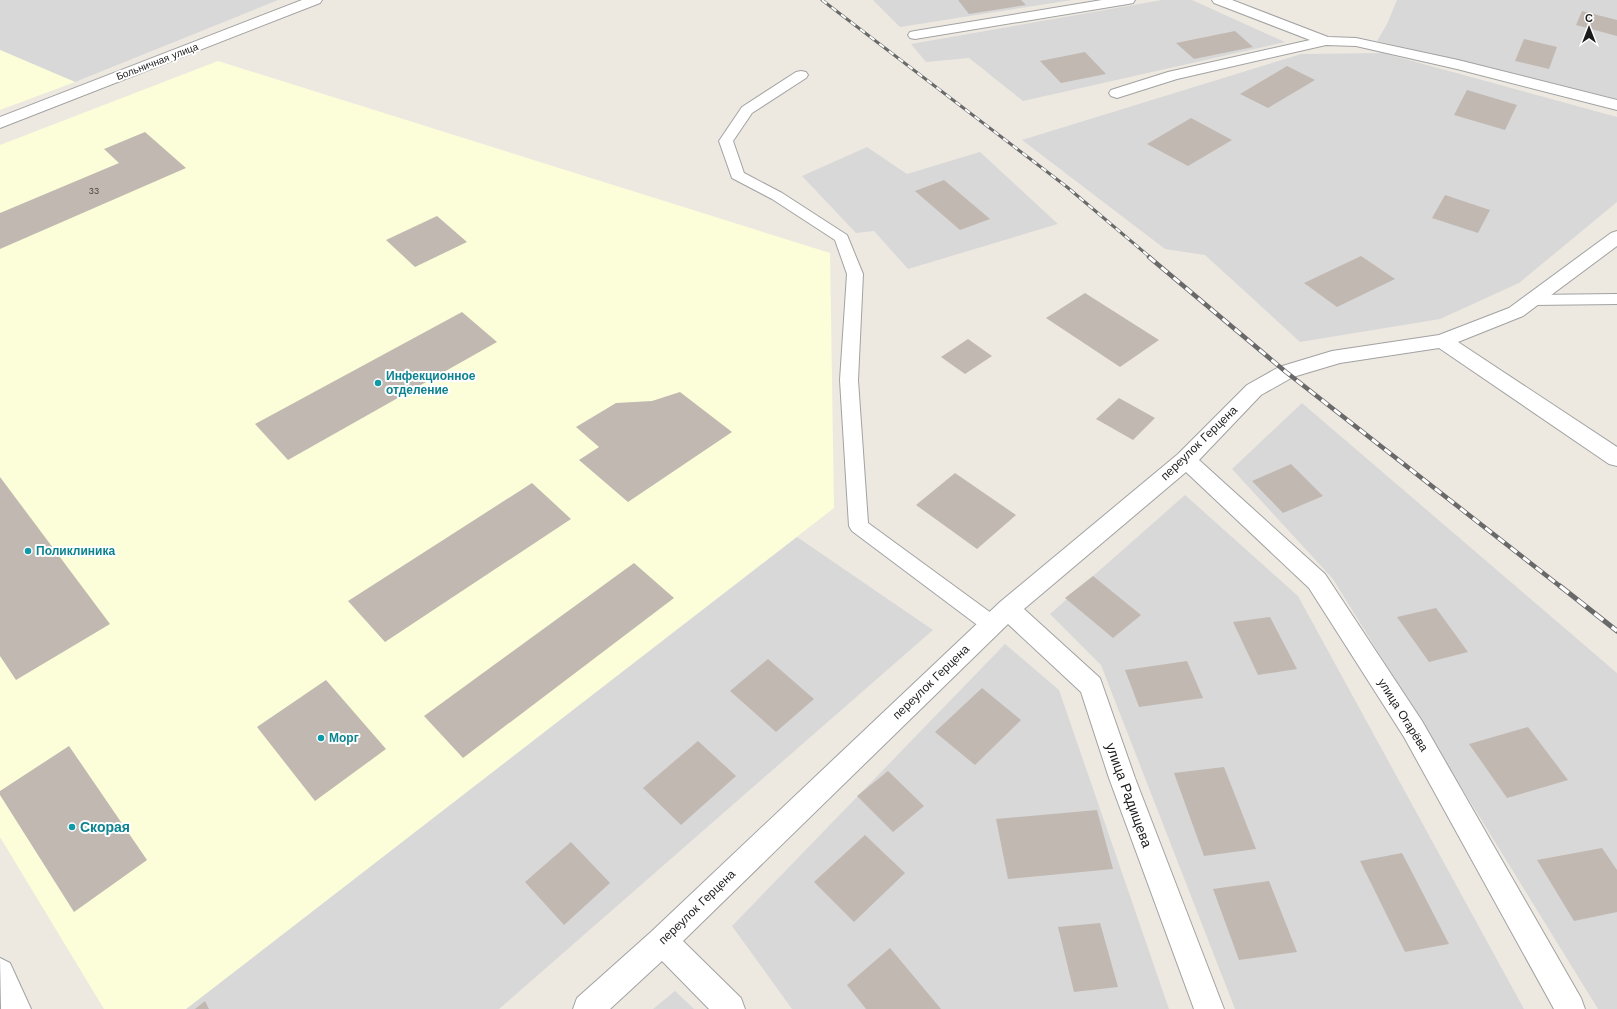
<svg xmlns="http://www.w3.org/2000/svg" width="1617" height="1009" viewBox="0 0 1617 1009" font-family="'Work Sans',sans-serif">
	<rect width="100%" height="100%" fill="#ede9e1"/>
	<!-- residential -->
	<g fill="#d9d8d8">
		<polygon points="0,0 278,0 75,82 0,50"/>
		<polygon points="873,0 1072,0 900,27"/>
		<polygon points="1162,0 1192,0 1285,42 1023,101 969,58 926,62 911,44"/>
		<polygon points="1397,0 1617,0 1617,99 1377,41 1387,24"/>
		<polygon points="1383,53 1617,117 1617,202 1519,283 1440,319 1300,342 1205,255 1165,249 1022,140 1301,54"/>
		<polygon points="867,147 907,174 980,152 1058,224 908,269 874,231 856,233 802,176"/>
		<polygon points="1302,403 1617,673 1617,1009 1598,1009 1333,579 1232,469"/>
		<polygon points="1185,495 1298,596 1524,1009 1235,1009 1101,665 1050,614"/>
		<polygon points="797,537 933,630 499,1009 186,1009"/>
		<polygon points="1005,644 1059,690 1169,1009 792,1009 732,926"/>
		<polygon points="675,991 694,1009 653,1009"/>
	</g>
	<!-- education -->
	<g fill="#fbfed9">
		<polygon points="0,50 75,82 0,110"/>
		<polygon points="218,61 830,253 834,508 186,1009 104,1009 0,837 0,145"/>
	</g>
	<!-- building -->
	<g fill="#c1b8b1">
		<polygon points="958,0 1021,0 1026,5 969,14"/>
		<polygon points="1582,11 1617,20 1617,36 1576,25"/>
		<polygon points="1235,31 1253,47 1194,59 1176,43"/>
		<polygon points="1524,39 1557,47 1549,69 1515,61"/>
		<polygon points="1085,52 1106,74 1061,83 1040,61"/>
		<polygon points="1287,66 1315,80 1268,108 1240,94"/>
		<polygon points="1467,90 1517,105 1505,130 1454,115"/>
		<polygon points="1191,118 1232,140 1188,166 1147,144"/>
		<polygon points="145,132 186,168 0,249 0,213 119,163 104,149"/>
		<polygon points="944,180 990,219 960,230 915,191"/>
		<polygon points="1445,195 1490,210 1478,233 1432,218"/>
		<polygon points="437,216 467,242 415,267 386,240"/>
		<polygon points="1361,256 1395,279 1337,307 1304,283"/>
		<polygon points="1085,293 1159,340 1120,367 1046,318"/>
		<polygon points="462,312 497,342 288,460 255,424"/>
		<polygon points="968,339 992,356 965,374 941,357"/>
		<polygon points="680,392 732,432 628,502 579,460 599,447 576,427 616,403 652,401"/>
		<polygon points="1119,398 1155,418 1133,440 1096,419"/>
		<polygon points="1291,464 1323,496 1283,513 1252,481"/>
		<polygon points="955,473 1016,515 977,549 916,505"/>
		<polygon points="0,477 110,624 16,680 0,656"/>
		<polygon points="532,483 571,519 385,642 348,601"/>
		<polygon points="634,563 674,598 463,758 424,716"/>
		<polygon points="1093,576 1141,615 1113,638 1065,598"/>
		<polygon points="1436,608 1468,652 1429,662 1397,617"/>
		<polygon points="1270,617 1297,669 1258,675 1233,622"/>
		<polygon points="768,659 814,699 776,732 730,691"/>
		<polygon points="1187,661 1203,698 1139,707 1125,670"/>
		<polygon points="326,680 386,749 315,801 257,727"/>
		<polygon points="982,688 1021,720 975,765 935,732"/>
		<polygon points="1528,727 1568,780 1507,798 1469,744"/>
		<polygon points="698,741 736,776 681,825 643,788"/>
		<polygon points="69,746 147,860 74,912 0,795 0,791"/>
		<polygon points="1224,767 1256,849 1204,856 1174,773"/>
		<polygon points="888,771 924,806 893,832 857,796"/>
		<polygon points="1097,810 1113,869 1008,879 996,819"/>
		<polygon points="865,835 905,873 854,922 814,882"/>
		<polygon points="571,842 610,883 564,925 525,882"/>
		<polygon points="1602,848 1617,870 1617,912 1574,921 1537,860"/>
		<polygon points="1402,853 1449,944 1405,952 1360,861"/>
		<polygon points="1269,881 1297,952 1239,960 1213,889"/>
		<polygon points="1100,923 1118,987 1074,992 1058,927"/>
		<polygon points="890,948 941,1009 866,1009 847,985"/>
		<polygon points="205,1001 209,1009 195,1009"/>
	</g>
	<g fill="none" stroke-linecap="round" stroke-linejoin="round">
		<defs>
			<g id="service">
				<polygon points="801,71 806,72 808,75 806,78 752,113 733,141 744,173 782,193 847,235 863,274 858,380 868,523 998,618 1001,624 998,630 991,633 984,630 852,531 849,526 840,380 847,274 835,240 772,199 732,178 719,141 742,107 796,72"/>
				<polygon points="1617,294 1617,304 1532,305 1526,304 1524,300 1526,296 1532,295"/>
			</g>
			<g id="minor">
				<polygon points="302,0 322,0 320,3 0,128 0,117"/>
				<polygon points="1102,0 1135,0 1133,3 1128,4 915,39 910,38 908,35 910,32 915,31"/>
				<polygon points="1212,0 1232,0 1328,37 1356,38 1458,60 1617,100 1617,110 1457,69 1356,46 1326,45 1177,79 1117,98 1111,96 1109,93 1111,90 1168,72 1310,40 1214,3"/>
				<polygon points="1617,231 1617,246 1523,316 1458,342 1617,447 1617,466 1609,464 1439,348 1340,363 1293,377 1261,395 1199,460 1325,574 1422,721 1581,998 1585,1009 1554,1009 1404,737 1309,588 1186,472 1024,609 1100,678 1135,778 1224,1009 1194,1009 1109,778 1081,692 1008,624 683,941 741,998 745,1009 709,1009 662,961 610,1009 573,1009 577,998 652,931 1000,602 1178,454 1247,385 1279,367 1332,351 1439,335 1509,308 1611,233"/>
				<polygon points="0,958 10,963 31,1009 1,1009"/>
			</g>
		</defs>
		<!-- service casing -->
		<use href="#service" stroke="#a2a2a2" stroke-width="2"/>
		<!-- minor casing -->
		<use href="#minor" stroke="#a2a2a2" stroke-width="2"/>
		<!-- service -->
		<use href="#service" fill="#fff" fill-rule="evenodd"/>
		<!-- minor -->
		<use href="#minor" fill="#fff" fill-rule="evenodd"/>
		<defs>
			<polyline id="rail-far2" points="822,0 1067,187 1151,258"/>
			<polyline id="rail-far1" points="1149,257 1286,372 1561,587"/>
			<polyline id="rail" points="1560,586 1617,631"/>
		</defs>
		<!-- rail-far2 casing -->
		<use href="#rail-far2" stroke="#696969" stroke-width="3"/>
		<!-- rail-far1 casing -->
		<use href="#rail-far1" stroke="#696969" stroke-width="4.5"/>
		<!-- rail casing -->
		<use href="#rail" stroke="#696969" stroke-width="5"/>
		<!-- rail-far2 -->
		<use href="#rail-far2" stroke="#fff" stroke-width="2" stroke-dasharray="6" stroke-linecap="butt"/>
		<!-- rail-far1 -->
		<use href="#rail-far1" stroke="#fff" stroke-width="3" stroke-dasharray="8" stroke-linecap="butt"/>
		<!-- rail -->
		<use href="#rail" stroke="#fff" stroke-width="3.5" stroke-dasharray="11" stroke-linecap="butt"/>
	</g>
	<!-- markers -->
	<g fill="#0f9aa8" stroke="#fff" stroke-width="1.5">
		<circle cx="378" cy="383" r="4"/>
		<circle cx="28" cy="551" r="4"/>
		<circle cx="321" cy="738" r="4"/>
		<circle cx="72" cy="827" r="4"/>
	</g>
	<g text-anchor="middle" stroke-width="4" stroke-linejoin="round" paint-order="stroke">
		<!-- far-number labels -->
		<g font-size="9" fill="#444240">
			<text x="94" y="194">33</text>
		</g>
		<!-- far-street labels -->
		<g font-size="10" fill="#1b1b1b" stroke="#fff">
			<text transform="translate(157 61) rotate(-21)" y="4">Больничная улица</text>
		</g>
		<!-- culture labels -->
		<g font-size="12" font-weight="bold" fill="#0d838f" stroke="#fff" text-anchor="start">
			<text x="386" y="380">Инфекционное<tspan x="386" dy="14">отделение</tspan></text>
			<text x="36" y="555">Поликлиника</text>
			<text x="329" y="742">Морг</text>
		</g>
		<!-- street labels -->
		<g font-size="12" fill="#1b1b1b" stroke="#fff">
			<text transform="translate(1199 443) rotate(-44)" y="4">переулок Герцена</text>
			<text transform="translate(931 682) rotate(-44)" y="4">переулок Герцена</text>
			<text transform="translate(1403 715) rotate(58)" y="4">улица Огарёва</text>
			<text transform="translate(697 907) rotate(-44)" y="4">переулок Герцена</text>
		</g>
		<!-- near-street labels -->
		<g font-size="14" fill="#1b1b1b" stroke="#fff">
			<text transform="translate(1129 795) rotate(70)" y="5">улица Радищева</text>
		</g>
		<!-- near-culture labels -->
		<g font-size="14" font-weight="bold" fill="#0d838f" stroke="#fff" text-anchor="start">
			<text x="80" y="832">Скорая</text>
		</g>
	</g>
	<!-- north arrow -->
	<g transform="translate(1589 28)" stroke="#ffffff" stroke-width="3" paint-order="stroke">
	<path d="M0-3L7 15L0 10L-7 15Z" fill="#1b1b1b"/>
	<text y="-6" font-size="11" font-weight="bold" text-anchor="middle" fill="#1b1b1b">С</text>
	</g>
</svg>
